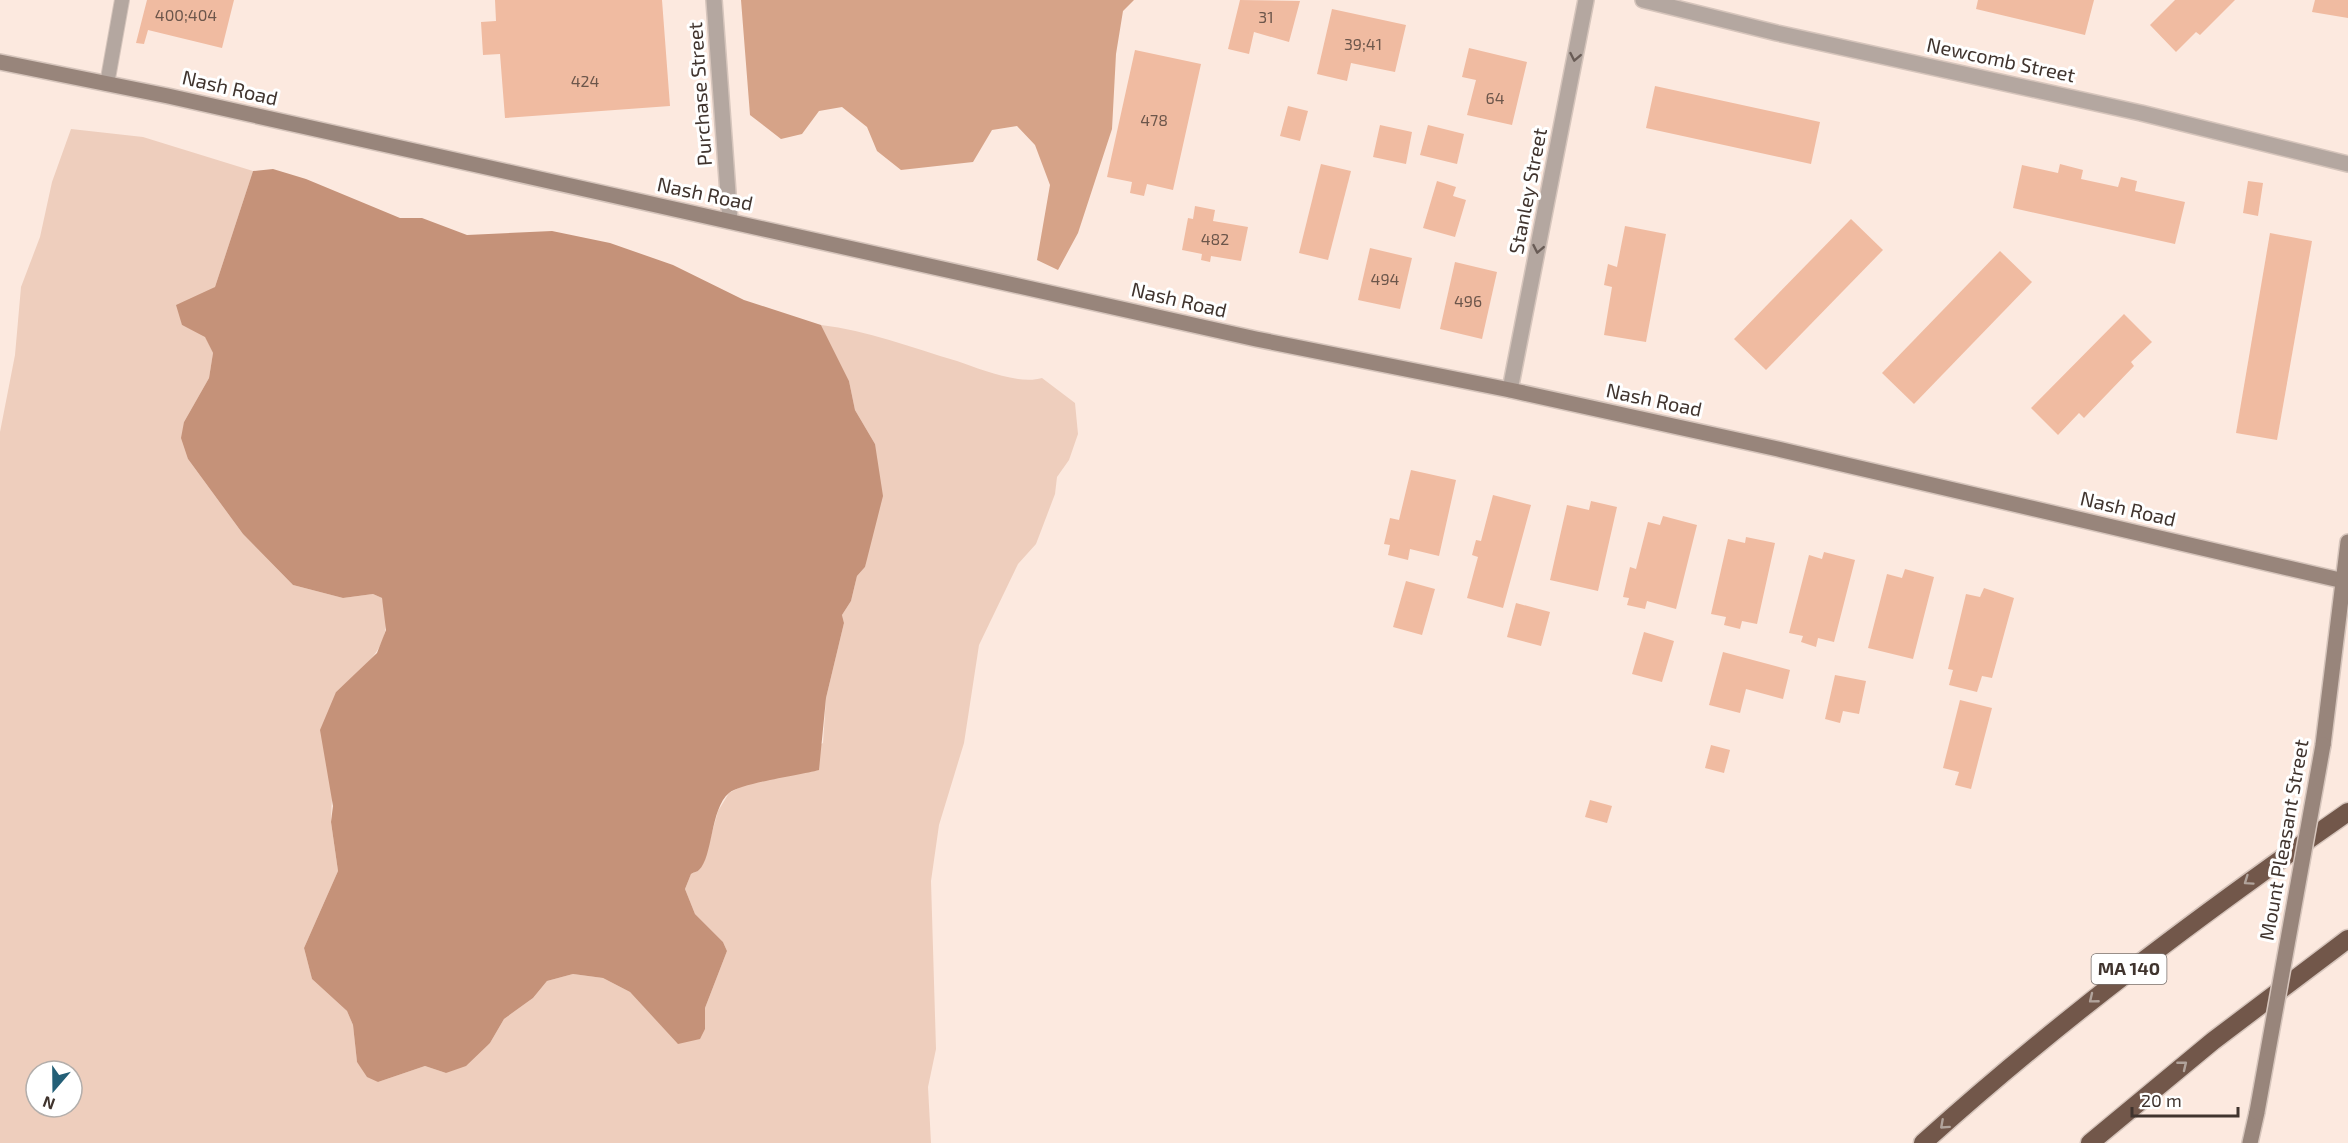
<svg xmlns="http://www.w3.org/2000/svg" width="2348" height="1143" viewBox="0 0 2348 1143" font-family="'Exo 2',sans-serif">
	<rect width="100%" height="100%" fill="#fce9df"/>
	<!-- green -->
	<path fill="#eecebd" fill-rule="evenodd" d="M71 129 143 137 253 171 215 287 182 325 205 336 213 353 209 378 184 422 188 459 243 534 293 585 343 598 373 594 382 598C397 646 367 663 336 692L331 822 338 871 304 948 312 979 347 1011 353 1025 357 1062 378 1082 425 1066 446 1073 490 1043 504 1019 533 998 547 981 573 974 603 978 630 992 678 1043 705 1029V1008L727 951 723 942 695 914 685 889 691 874 699 870 704 861 718 811 729 793 823 743 826 698 844 623 842 615 851 601 857 576 865 567 875 444 855 410 849 381 821 325C867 330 912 348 957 361 980 369 1019 385 1042 378L1075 403 1078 434 1069 460 1057 477 1055 494 1036 544 1018 564 979 645 964 743 939 825 931 881 936 1049 928 1087 931 1143H0V432L15 355 21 287 40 237 52 182ZM36 1071H72V1107H36Z"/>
	<!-- forest -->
	<polygon fill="#d6a388" points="741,0 1134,0 1123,11 1116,54 1112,129 1078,233 1058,270 1037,260 1050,185 1035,145 1017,126 992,130 973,162 901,170 877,151 867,127 842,107 819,111 802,134 781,139 750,115"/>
	<!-- water -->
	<path fill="#c59279" d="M273 169 306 179 400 218H422L467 235 552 231 610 243 673 265 744 300 821 325 849 381 855 410 875 444 883 496 865 567 857 576 851 601 842 615 844 623 826 698 819 770C801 775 742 783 729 793 710 809 713 857 699 870 697 872 694 872 691 874L685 889 695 914 723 942 727 951 705 1008V1029L700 1039 678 1044 630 992 603 978 573 974 547 981 533 998 504 1019 490 1043 466 1066 446 1073 425 1066 378 1082 367 1077 357 1062 353 1025 347 1011 312 979 304 948 338 871 331 822 333 806 320 730 336 692 377 653 386 630 382 598 373 594 343 598 293 585 243 534 188 459 181 438 184 422 209 378 213 353 205 337 182 325 176 305 215 287 253 171Z"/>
	<!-- building -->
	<g fill="#f0bba1">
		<polygon points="147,0 234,0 222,48 148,30 144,44 136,43"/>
		<polygon points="495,0 662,0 670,106 505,118 500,54 483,55 481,22 496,21"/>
		<polygon points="1240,0 1300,1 1289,42 1254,32 1249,54 1228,49"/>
		<polygon points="1978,0 2094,0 2085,35 1976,9"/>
		<polygon points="2175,0 2235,0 2200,35 2196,32 2176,52 2150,25"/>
		<polygon points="2315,0 2348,0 2348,18 2312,12"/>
		<polygon points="1332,9 1406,25 1395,72 1351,63 1347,81 1317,74"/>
		<polygon points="1469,48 1527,62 1512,125 1467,115 1476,80 1462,77"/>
		<polygon points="1135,50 1201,64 1173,190 1147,184 1144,196 1130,193 1132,182 1107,177"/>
		<polygon points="1655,86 1820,122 1811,164 1646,128"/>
		<polygon points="1288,106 1308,111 1300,141 1280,136"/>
		<polygon points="1380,125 1412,132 1406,164 1373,157"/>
		<polygon points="1428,125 1464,134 1457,164 1420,155"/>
		<polygon points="1321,164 1351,171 1328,260 1299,253"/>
		<polygon points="2060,164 2083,170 2081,179 2118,187 2121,177 2137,181 2135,191 2185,202 2175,244 2013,208 2022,165 2058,173"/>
		<polygon points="1437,181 1456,187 1453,196 1466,200 1455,237 1423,228"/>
		<polygon points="2248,181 2263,183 2258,216 2243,213"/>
		<polygon points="1195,206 1215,210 1213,221 1248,227 1241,261 1211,256 1210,262 1201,260 1202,254 1182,250 1188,218 1193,219"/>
		<polygon points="1851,219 1883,250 1766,370 1734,339"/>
		<polygon points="1625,226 1666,234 1646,342 1604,335 1612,287 1604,285 1608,264 1617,267"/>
		<polygon points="2270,233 2312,241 2277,440 2236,433"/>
		<polygon points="1370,248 1412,258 1400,309 1358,300"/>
		<polygon points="2000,251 2032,282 1914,404 1882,373"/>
		<polygon points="1455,262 1497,272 1482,339 1440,329"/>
		<polygon points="2124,314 2152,342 2131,362 2134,366 2084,418 2079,413 2058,435 2031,408"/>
		<polygon points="1411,470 1456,480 1439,556 1410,549 1408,560 1388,555 1390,545 1384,544 1390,518 1399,520"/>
		<polygon points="1493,495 1531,505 1503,608 1467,598 1478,557 1472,555 1476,540 1481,541"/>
		<polygon points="1591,501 1617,507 1598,591 1550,580 1567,505 1589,510"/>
		<polygon points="1663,516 1697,525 1676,609 1647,601 1645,609 1627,605 1629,598 1623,597 1630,567 1636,569 1648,522 1660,525"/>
		<polygon points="1746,537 1775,543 1757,624 1742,621 1740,629 1724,625 1726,617 1711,614 1728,539 1745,543"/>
		<polygon points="1824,552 1855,560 1834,642 1818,638 1816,647 1801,642 1803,636 1789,633 1809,555 1822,559"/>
		<polygon points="1905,569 1934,577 1913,659 1868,648 1887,574 1902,578"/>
		<polygon points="1406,581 1435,589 1422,635 1393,627"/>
		<polygon points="1984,588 2014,598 1992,678 1982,676 1977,692 1949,685 1953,670 1948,669 1966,594 1980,597"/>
		<polygon points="1516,603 1550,612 1541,646 1507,637"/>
		<polygon points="1644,632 1674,641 1662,682 1632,674"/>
		<polygon points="1723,652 1790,670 1783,699 1746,689 1740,713 1709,705"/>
		<polygon points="1835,675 1866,681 1859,714 1843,711 1840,723 1825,719"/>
		<polygon points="1960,700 1992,708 1971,789 1955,785 1959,772 1943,768"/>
		<polygon points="1711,745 1730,750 1724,773 1705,768"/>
		<polygon points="1590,800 1612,806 1607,823 1585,817"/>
	</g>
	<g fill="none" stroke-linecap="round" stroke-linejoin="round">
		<defs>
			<polyline id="lane" points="107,84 122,0"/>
			<g id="street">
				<polyline points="714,0 730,221"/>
				<polyline points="1643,0 1777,33 2141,113 2348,164"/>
				<polyline points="1510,390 1586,0"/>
			</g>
			<g id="secondary">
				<polyline points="0,62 168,96 1256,339 1510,390 1778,449 2348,582"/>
				<polyline points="2323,745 2348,542"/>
				<polyline points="2250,1143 2257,1112"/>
			</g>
			<g id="highway">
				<path d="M1923 1143C2057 1022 2200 915 2348 812"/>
				<polyline points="2090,1143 2213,1041 2348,939"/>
			</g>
		</defs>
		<!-- lane casing -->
		<use href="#lane" stroke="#d6c5bc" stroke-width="16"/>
		<!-- street casing -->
		<use href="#street" stroke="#d6c5bc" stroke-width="18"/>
		<!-- secondary casing -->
		<use href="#secondary" stroke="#d6c5bc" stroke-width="18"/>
		<!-- highway casing -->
		<use href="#highway" stroke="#d6c5bc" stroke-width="21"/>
		<!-- lane -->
		<use href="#lane" stroke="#b4a7a0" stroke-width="14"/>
		<!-- street -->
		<use href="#street" stroke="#b4a7a0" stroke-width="15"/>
		<!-- secondary -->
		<use href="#secondary" stroke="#98857b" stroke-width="15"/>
		<!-- highway -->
		<use href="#highway" stroke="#72574a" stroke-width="18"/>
		<defs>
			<polyline id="secondary-bridge" points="2257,1112 2323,745"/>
		</defs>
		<!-- secondary-bridge casing -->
		<use href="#secondary-bridge" stroke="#d6c5bc" stroke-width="18" stroke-linecap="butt"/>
		<!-- secondary-bridge -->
		<use href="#secondary-bridge" stroke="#98857b" stroke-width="15"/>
	</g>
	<!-- one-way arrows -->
	<defs><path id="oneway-chevron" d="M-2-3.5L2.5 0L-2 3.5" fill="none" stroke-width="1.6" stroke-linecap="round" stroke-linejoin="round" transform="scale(1.5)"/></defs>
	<g stroke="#695c56">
		<use href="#oneway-chevron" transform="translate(1575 57) rotate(101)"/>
		<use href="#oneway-chevron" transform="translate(1538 249) rotate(101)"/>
	</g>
	<g stroke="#b1a39b">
		<use href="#oneway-chevron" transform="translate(2248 881) rotate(145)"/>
		<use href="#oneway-chevron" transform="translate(2093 999) rotate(141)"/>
		<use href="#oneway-chevron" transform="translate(2183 1065) rotate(-39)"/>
		<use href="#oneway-chevron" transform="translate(1944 1125) rotate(138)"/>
	</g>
	<g text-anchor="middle" stroke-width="6" stroke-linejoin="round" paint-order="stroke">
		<!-- number labels -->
		<g font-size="16" fill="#6c564b">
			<text x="186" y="21">400;404</text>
			<text x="1266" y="23">31</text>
			<text x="1363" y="50">39;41</text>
			<text x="585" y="87">424</text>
			<text x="1495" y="104">64</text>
			<text x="1154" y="126">478</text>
			<text x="1215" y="245">482</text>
			<text x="1385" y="285">494</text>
			<text x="1468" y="307">496</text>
		</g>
		<!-- shield labels -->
		<rect fill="#fff" stroke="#79716d" stroke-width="1.5" x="2091.5" y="954" width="75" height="30" rx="4.5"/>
		<g font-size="18" font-weight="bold" fill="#40342e">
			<text x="2129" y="975">MA 140</text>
		</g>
		<!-- street labels -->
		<g font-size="20" fill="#40342e" stroke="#fff">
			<text transform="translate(2001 60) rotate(12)" y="7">Newcomb Street</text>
			<text transform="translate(230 88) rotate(13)" y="7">Nash Road</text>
			<text transform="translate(700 94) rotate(-94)" y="7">Purchase Street</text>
			<text transform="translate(1528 191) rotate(-79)" y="7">Stanley Street</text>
			<text transform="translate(705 194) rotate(12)" y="7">Nash Road</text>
			<text transform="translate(1179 300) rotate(13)" y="7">Nash Road</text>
			<text transform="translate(1654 400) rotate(12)" y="7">Nash Road</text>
			<text transform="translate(2128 509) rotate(13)" y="7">Nash Road</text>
			<text transform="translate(2284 840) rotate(-80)" y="7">Mount Pleasant Street</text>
		</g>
	</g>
	<!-- north arrow -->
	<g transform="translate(54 1089) rotate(200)"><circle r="28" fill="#ffffff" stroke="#b3aeab" stroke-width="1.5"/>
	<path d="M0-4.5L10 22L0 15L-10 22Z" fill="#235f77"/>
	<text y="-9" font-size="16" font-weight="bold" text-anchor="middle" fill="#40342e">N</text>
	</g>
	<!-- scale -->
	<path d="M2132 1107v9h106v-9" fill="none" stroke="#40342e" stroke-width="3"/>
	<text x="2141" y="1107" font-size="18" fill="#40342e" stroke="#ffffff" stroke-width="4.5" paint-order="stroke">20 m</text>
</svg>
